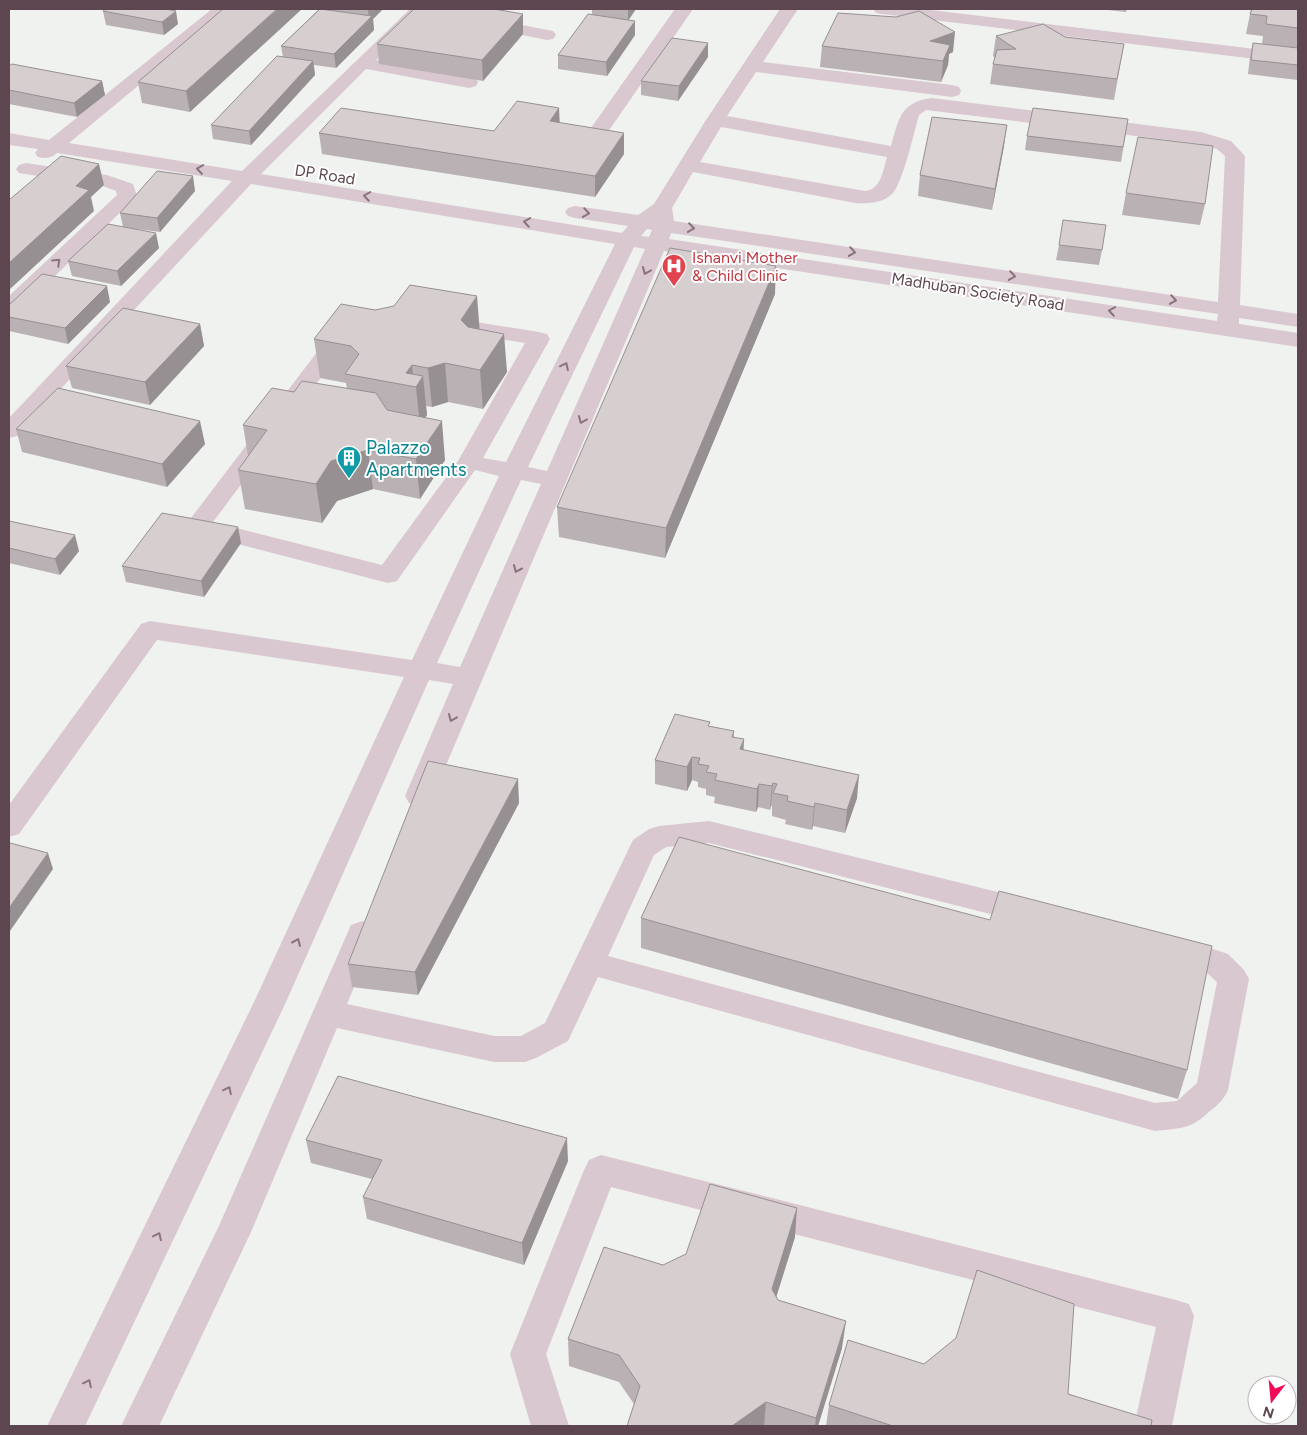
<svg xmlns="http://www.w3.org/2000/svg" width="1307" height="1435" viewBox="0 0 1307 1435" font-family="Figtree,sans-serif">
	<rect width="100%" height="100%" fill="#eff2ef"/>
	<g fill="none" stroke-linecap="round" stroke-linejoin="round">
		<!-- minor -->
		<g fill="#dac8d0" fill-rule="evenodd">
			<path d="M212 9H231L69 143 242 171 410 9H429L376 60 476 78 478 82 476 86 469 88 366 69 261 174 622 233 628 226 575 218 568 216 565 212 568 208 575 206 638 215 654 204 706 120 780 9H798L763 62 952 85 959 87 961 91 959 95 952 97 756 72 727 116 891 146C899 119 900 102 932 98L1201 132 1231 141 1245 156 1240 305 1298 314V327L1239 318V324L1298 333V347L664 251 433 796 429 803 419 806 409 803 405 796 453 684 429 680 286 1002 85 1426H47L254 1002 404 677 157 640 19 834 9 837V805L141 624 150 621 412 660 499 476 475 470 397 581 388 583 188 531 185 526 333 331 341 329 349 331 352 336 213 522 382 565 458 461 525 343 455 332 452 327 455 322 463 320 539 332 547 334 550 339 483 458 506 462 615 244 251 184 17 436 9 438V418L232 181 57 153C51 158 46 159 38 157L35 153 38 149 9 145V133L49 140ZM926 110 1201 144 1217 149 1225 156 1218 302 674 221 672 208 693 172 855 203C868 204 883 203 892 194 903 183 914 132 919 115ZM721 127 887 157C883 170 881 190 865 191L700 162ZM647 229 652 230 649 237 641 236ZM671 233 1218 314 1217 321 669 239ZM634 247 645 249 547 471 528 467ZM521 480 541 484 460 667 437 663Z"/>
			<polygon points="675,9 693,9 603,139 596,141 589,139 586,135"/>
			<polygon points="873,9 923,9 1298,54 1298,64 882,14 876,13"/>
			<polygon points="487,18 553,31 556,35 553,39 547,40 481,27 478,23 481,19"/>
			<polygon points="26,163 107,175 133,184 137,196 17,313 9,314 9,296 117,195 116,191 103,186 19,173 16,169 19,165"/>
			<path d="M709 821 1030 900 1041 904 1045 912 1041 920 1030 924 709 843 666 847 654 855 608 956 1155 1103 1177 1101 1197 1083 1217 982 1206 972 1163 956 1159 948 1163 940 1174 936 1228 954 1244 970 1249 979 1228 1090C1224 1099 1218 1105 1210 1111 1190 1130 1181 1128 1155 1131L598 977 568 1041 536 1058 525 1062H494L337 1028 251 1232 159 1426H121L218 1228 351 925 362 921 373 925 377 933 347 1004 494 1036H521L545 1023 633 840 649 829 659 826Z"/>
			<polygon points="601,1155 1176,1300 1189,1304 1194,1316 1172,1426 1134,1426 1156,1327 611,1187 546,1354 569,1426 531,1426 510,1354 584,1170 589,1160"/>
		</g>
	</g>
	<!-- wall -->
	<g fill="#b9b1b3">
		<polygon points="223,9 190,112 142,103 138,82"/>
		<polygon points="318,9 383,9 373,19 374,30 336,68 314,65 315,75 251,145 213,139 211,125 283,57 281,46 318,10"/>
		<polygon points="592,9 636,9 628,20 635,35 607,76 558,69 558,55 592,15"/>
		<polygon points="1099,9 1127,9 1126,12"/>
		<polygon points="1251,9 1298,9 1298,80 1248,74 1250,57 1253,43 1262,44 1263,36 1246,34"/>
		<polygon points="103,11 178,24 164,35 106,25"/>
		<polygon points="523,14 523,34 483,81 379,64 377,44"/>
		<polygon points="996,36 1065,37 1124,44 1114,100 990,84 993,64 995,58 993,56"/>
		<polygon points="822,46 953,52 949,54 948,65 941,82 820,67"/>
		<polygon points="708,57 678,101 641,95 641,81"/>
		<polygon points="9,66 102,81 105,95 77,117 9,104"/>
		<polygon points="1128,119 1121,162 1025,150 1027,136"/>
		<polygon points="560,123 624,133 624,154 595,197 322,154 319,133 494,131"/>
		<polygon points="1004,146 992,210 918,196 920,175"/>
		<polygon points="195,191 160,232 137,229 159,248 121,286 72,276 68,261 123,227 120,213"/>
		<polygon points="1126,193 1205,204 1200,225 1122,215"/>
		<polygon points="1059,245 1102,250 1099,265 1056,260"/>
		<polygon points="775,294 665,558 559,537 557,507"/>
		<polygon points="110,302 68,344 9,331 9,305"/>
		<polygon points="200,324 204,346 150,405 72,388 66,366"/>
		<polygon points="480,329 507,372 483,409 448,402 432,407 426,406 427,415 425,417 445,460 420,499 373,489 337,501 322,523 245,509 238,470 248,456 243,425 294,392 347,389 346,383 320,378 314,339"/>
		<polygon points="16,429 205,444 167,487 22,452"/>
		<polygon points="9,521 79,551 60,575 9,563"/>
		<polygon points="241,543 204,597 126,582 122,566"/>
		<polygon points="710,726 734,731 734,737 743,750 857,798 845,833 813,826 812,830 785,824 786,820 772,816 772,806 771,806 770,810 758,807 756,812 714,803 715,797 706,795 706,789 698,787 698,782 692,780 687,791 655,784 655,760"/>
		<polygon points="519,803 418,995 352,987 348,964"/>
		<polygon points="641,918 1187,1070 1178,1099 641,948"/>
		<polygon points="306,1140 568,1161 524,1265 367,1219 363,1197 372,1179 311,1163"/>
		<polygon points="795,1237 776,1297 778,1300 842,1348 818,1426 627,1426 634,1404 619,1382 569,1366 568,1339 663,1265"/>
		<polygon points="924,1364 1068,1394 1151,1426 826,1426 829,1405"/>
	</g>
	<!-- shaded-wall -->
	<g fill="#969092">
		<polygon points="277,9 302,9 190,112 186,91"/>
		<polygon points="368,9 383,9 373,19 374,30 336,68 334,54 369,20"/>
		<polygon points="628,9 636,9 628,21"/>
		<polygon points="176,11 178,24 164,35 162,22"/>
		<polygon points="523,14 523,34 483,81 482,60"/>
		<polygon points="635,21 635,35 607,76 606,62"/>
		<polygon points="955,32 953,52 949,54 948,65 941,82 943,61 930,41"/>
		<polygon points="708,43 708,57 678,101 679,86"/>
		<polygon points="313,61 315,75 251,145 249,131"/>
		<polygon points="102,81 105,95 77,117 74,103"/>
		<polygon points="559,108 560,128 550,121"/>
		<polygon points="1007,125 1004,146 992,210 995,189"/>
		<polygon points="624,133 624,154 595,197 595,176"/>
		<polygon points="99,164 104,185 91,197 94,211 9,290 9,263 76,186"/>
		<polygon points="193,176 195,191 160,232 157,218"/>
		<polygon points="156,233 159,248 121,286 117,271"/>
		<polygon points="776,266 775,294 665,558 666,528"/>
		<polygon points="107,286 110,302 68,344 65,328"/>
		<polygon points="477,296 480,334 464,359 461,320"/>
		<polygon points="200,324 204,346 150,405 145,382"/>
		<polygon points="504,334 507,372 483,409 480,370"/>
		<polygon points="445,363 448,402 432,407 428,368"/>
		<polygon points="412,365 414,386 406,373"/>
		<polygon points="423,376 427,415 420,426 416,387"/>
		<polygon points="200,421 205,444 167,487 162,464"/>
		<polygon points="442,421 445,460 420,499 416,459"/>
		<polygon points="368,450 373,489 337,501 322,523 316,484 331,461"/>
		<polygon points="238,527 241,543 204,597 201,581"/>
		<polygon points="75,535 79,551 60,575 55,559"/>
		<polygon points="744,739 743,763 740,749"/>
		<polygon points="692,757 692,780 687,791 687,767"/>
		<polygon points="859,775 857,798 845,833 847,810"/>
		<polygon points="518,779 519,803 418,995 415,972"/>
		<polygon points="773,783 771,806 770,810 772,786"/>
		<polygon points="759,784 758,807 756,812 757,789"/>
		<polygon points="815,803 813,826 812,830 814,807"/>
		<polygon points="48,853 53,869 10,931 9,928 9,908"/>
		<polygon points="567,1138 568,1161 524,1265 522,1243"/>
		<polygon points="797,1208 795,1237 770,1317 772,1289"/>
		<polygon points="846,1321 842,1348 818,1426 815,1426 816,1418"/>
		<polygon points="766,1402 764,1426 732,1426"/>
	</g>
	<!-- building -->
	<g fill="#d7ced0" stroke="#969092">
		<polygon points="106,9 166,9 176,11 162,22 103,11"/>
		<polygon points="223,9 277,9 186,91 138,82"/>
		<polygon points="320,9 372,16 334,54 281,46"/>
		<polygon points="414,9 494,9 523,14 482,60 377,44"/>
		<polygon points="1252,9 1298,9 1298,28 1266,24 1267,16 1250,14"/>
		<polygon points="919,11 955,32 930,41 950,45 943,61 822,46 838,13 896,17"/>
		<polygon points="588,14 635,21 606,62 558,55"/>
		<polygon points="1043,24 1065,37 1124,44 1117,79 993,64 997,50 1016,49 996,36"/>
		<polygon points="672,38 708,43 679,86 641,81"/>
		<polygon points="1253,43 1298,48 1298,65 1251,60"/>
		<polygon points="277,56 313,61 249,131 211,125"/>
		<polygon points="12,64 102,81 74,103 9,90 9,66"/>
		<polygon points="517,101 559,108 550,121 624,133 595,176 319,133 341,108 494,131"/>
		<polygon points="1033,108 1128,119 1123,147 1027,136"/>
		<polygon points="932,117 1007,125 995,189 920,175"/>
		<polygon points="1138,137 1213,146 1205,204 1126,193"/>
		<polygon points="61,156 99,164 76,186 89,190 9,263 9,200"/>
		<polygon points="157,171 193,176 157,218 120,213"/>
		<polygon points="1063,220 1106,225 1102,250 1059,245"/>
		<polygon points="108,224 156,233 117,271 68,261"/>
		<polygon points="670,248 776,266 666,528 557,507"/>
		<polygon points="42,274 107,286 65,328 9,317 9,305"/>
		<polygon points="410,285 477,296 461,320 468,327 504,334 480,370 445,363 428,368 412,365 406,373 423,376 416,387 345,374 359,354 351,346 314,339 341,304 375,310 394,306"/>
		<polygon points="123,308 200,324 145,382 66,366"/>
		<polygon points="302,381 376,393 387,410 442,421 416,459 368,450 331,461 316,484 238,470 267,430 243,425 272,388 294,392"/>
		<polygon points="58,388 200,421 162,464 16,429"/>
		<polygon points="162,513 238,527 201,581 122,566"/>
		<polygon points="9,521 75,535 55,559 9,548"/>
		<polygon points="675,714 710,722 708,726 734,731 732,737 744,739 740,749 859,775 847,810 815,803 814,807 787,801 788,796 773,793 777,784 773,783 772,786 759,784 757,789 715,780 717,774 706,772 709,766 698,764 700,758 692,757 687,767 655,760"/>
		<polygon points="428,761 518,779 415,972 348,964"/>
		<polygon points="679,837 990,920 999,891 1212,946 1187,1070 641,918"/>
		<polygon points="10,843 48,853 9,908 9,844"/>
		<polygon points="338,1076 567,1138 522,1243 363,1197 382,1160 306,1140"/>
		<polygon points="710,1184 797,1208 772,1289 778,1300 846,1321 816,1418 766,1402 732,1426 627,1426 640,1386 619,1355 568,1339 604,1247 663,1265 686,1254"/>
		<polygon points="977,1270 1074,1304 1068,1394 1152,1420 1151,1426 893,1426 829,1405 848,1340 924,1364 956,1338"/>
	</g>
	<!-- one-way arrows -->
	<defs><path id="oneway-chevron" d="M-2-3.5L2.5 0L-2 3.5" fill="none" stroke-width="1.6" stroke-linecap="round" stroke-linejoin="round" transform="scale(1.25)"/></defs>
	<g stroke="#89747d">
		<use href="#oneway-chevron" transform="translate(200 169) rotate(-171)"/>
		<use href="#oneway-chevron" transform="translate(367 196) rotate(-171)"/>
		<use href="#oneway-chevron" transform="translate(586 213) rotate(9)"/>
		<use href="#oneway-chevron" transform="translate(527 222) rotate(-171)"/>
		<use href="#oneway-chevron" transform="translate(691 228) rotate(8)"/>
		<use href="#oneway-chevron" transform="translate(852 252) rotate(9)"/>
		<use href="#oneway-chevron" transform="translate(57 262) rotate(-44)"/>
		<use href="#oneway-chevron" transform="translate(646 271) rotate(113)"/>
		<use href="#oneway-chevron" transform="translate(1012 276) rotate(9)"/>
		<use href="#oneway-chevron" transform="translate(1173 300) rotate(9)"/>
		<use href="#oneway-chevron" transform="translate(1112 311) rotate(-171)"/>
		<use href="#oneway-chevron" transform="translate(565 366) rotate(-64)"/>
		<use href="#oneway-chevron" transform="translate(582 420) rotate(113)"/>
		<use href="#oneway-chevron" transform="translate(517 569) rotate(114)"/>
		<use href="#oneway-chevron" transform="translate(452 718) rotate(113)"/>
		<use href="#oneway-chevron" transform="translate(297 942) rotate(-66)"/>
		<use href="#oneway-chevron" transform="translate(228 1090) rotate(-64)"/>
		<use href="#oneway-chevron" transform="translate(158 1236) rotate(-64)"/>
		<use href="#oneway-chevron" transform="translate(88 1383) rotate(-64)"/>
	</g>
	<!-- icons -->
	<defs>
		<symbol id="hospital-pin" viewBox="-11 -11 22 30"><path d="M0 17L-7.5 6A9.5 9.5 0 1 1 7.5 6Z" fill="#e0444e" stroke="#fff"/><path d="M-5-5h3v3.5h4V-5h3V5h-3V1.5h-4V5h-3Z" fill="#fff"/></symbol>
		<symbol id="building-pin" viewBox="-11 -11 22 30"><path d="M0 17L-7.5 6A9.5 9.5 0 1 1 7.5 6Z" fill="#0f9aa8" stroke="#fff"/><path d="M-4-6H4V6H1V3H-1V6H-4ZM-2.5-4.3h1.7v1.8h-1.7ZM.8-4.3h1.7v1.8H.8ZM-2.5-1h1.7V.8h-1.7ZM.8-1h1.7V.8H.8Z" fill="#fff"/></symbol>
	</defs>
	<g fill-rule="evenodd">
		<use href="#hospital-pin" x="660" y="252" width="28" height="38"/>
		<use href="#building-pin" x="335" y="444" width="28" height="38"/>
	</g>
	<g text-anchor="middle" stroke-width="4" stroke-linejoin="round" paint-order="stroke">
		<!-- far-street labels -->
		<g font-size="16" fill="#5e4650" stroke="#fff">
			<text transform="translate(325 174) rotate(9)" y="6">DP Road</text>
			<text transform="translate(978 291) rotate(9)" y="6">Madhuban Society Road</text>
		</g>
		<!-- far-health labels -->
		<g font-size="16" fill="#be3a42" stroke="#fff" text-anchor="start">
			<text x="692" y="263">Ishanvi Mother<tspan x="692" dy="18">&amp; Child Clinic</tspan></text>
		</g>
		<!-- culture labels -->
		<g font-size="19" fill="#0d838f" stroke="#fff" text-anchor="start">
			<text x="366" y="454">Palazzo<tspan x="366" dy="22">Apartments</tspan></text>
		</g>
	</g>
	<!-- border -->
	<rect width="1307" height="1435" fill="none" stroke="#5e4650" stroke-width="20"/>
	<!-- north arrow -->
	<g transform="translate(1272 1400) rotate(196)"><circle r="24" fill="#ffffff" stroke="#bfb5b9"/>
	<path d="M0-4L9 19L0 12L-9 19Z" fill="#f10a59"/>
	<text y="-8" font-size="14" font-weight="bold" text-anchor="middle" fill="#5e4650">N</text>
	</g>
</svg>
